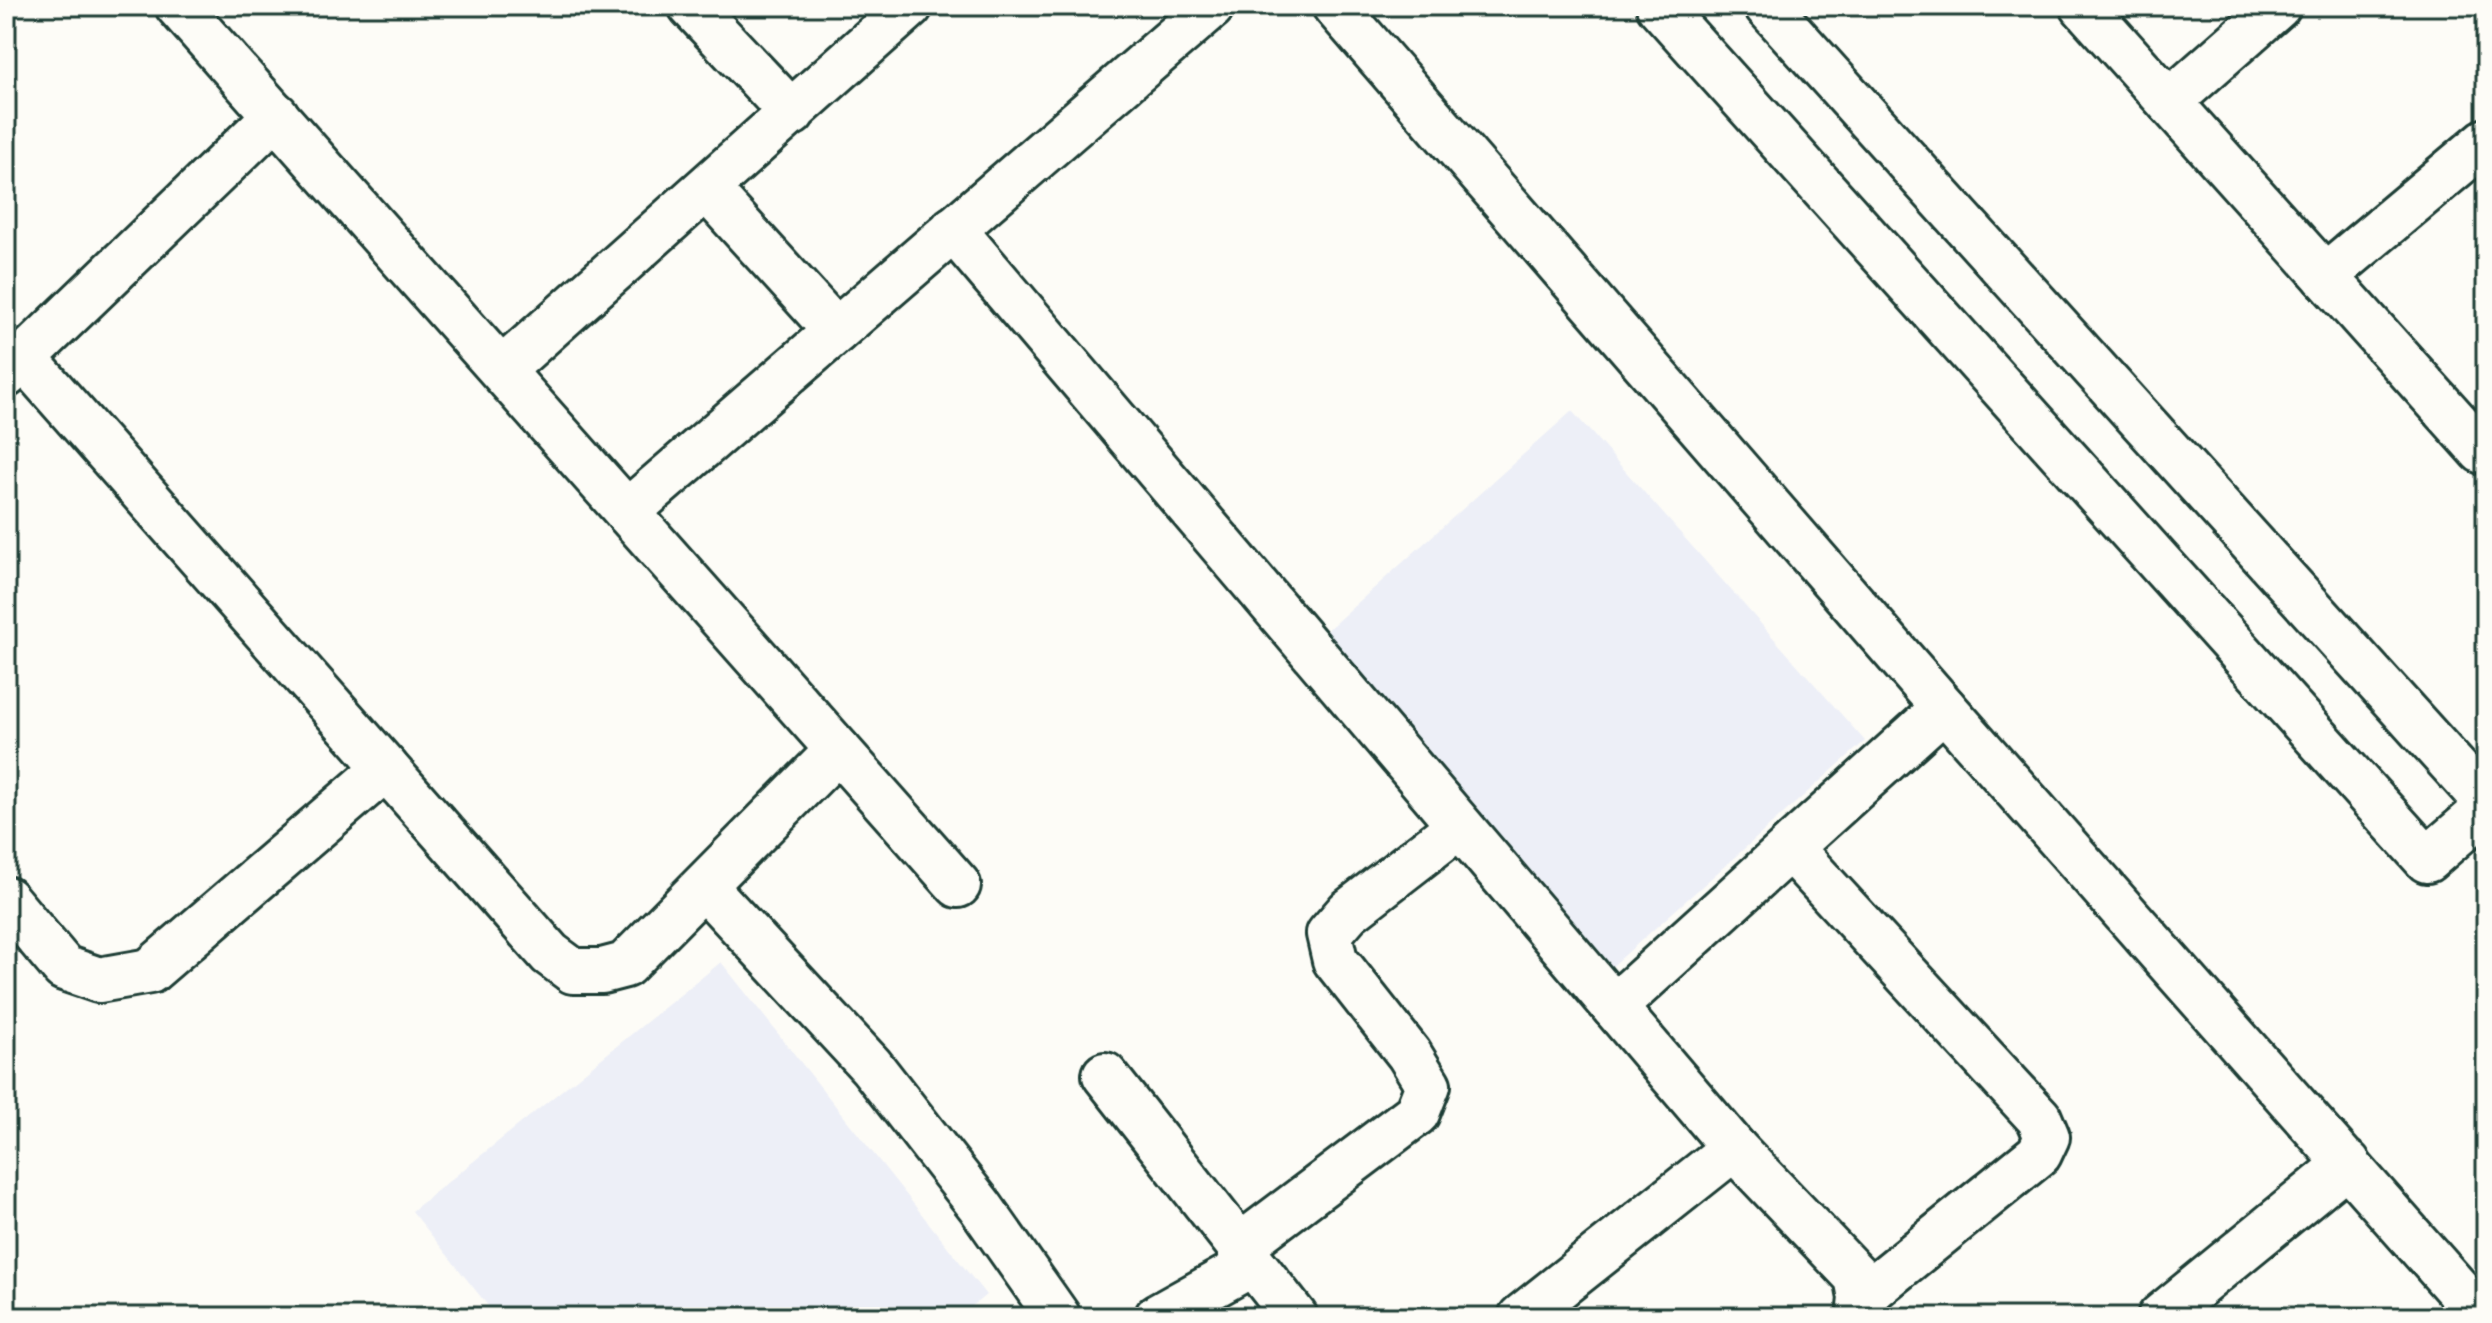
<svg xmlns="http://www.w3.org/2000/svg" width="2492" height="1323" viewBox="0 0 2492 1323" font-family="'Balsamiq Sans',sans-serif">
	<rect width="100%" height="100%" fill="#fdfcf7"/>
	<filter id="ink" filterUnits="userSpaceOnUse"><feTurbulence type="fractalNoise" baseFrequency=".0125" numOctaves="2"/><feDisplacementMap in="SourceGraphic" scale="16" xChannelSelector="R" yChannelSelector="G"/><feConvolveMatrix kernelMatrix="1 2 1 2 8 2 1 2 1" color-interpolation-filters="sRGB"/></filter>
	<g filter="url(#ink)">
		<!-- built -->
		<g fill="#edeff7">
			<polygon points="1572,411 1865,741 1607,971 1315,641"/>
			<polygon points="721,962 986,1295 959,1317 497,1317 412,1211"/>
		</g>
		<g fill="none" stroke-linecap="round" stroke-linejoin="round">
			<defs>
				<g id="minor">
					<polyline points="178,6 958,885"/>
					<polyline points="691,6 792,113"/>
					<polyline points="1335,6 1944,708 2482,1317"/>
					<polyline points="1659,6 2427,860 2486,809"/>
					<polyline points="1767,6 2486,802"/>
					<polyline points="2083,6 2482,451 2486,448"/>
					<polyline points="2169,102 2278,6"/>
					<polyline points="707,189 836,331"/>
					<polyline points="953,229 1734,1148 1857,1277 1861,1298 1859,1317"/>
					<polyline points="2325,276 2486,141"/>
					<polyline points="24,358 550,954 573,971 602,971 625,965 838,750"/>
					<polyline points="502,370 910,6"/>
					<polyline points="6,375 276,115"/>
					<polyline points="627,512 1212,6"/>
					<polyline points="1790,848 2039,1118 2047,1137 2039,1154 1861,1298"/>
					<polyline points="704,886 871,1066 980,1206 1058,1317"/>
					<polyline points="6,899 64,968 99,980 150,971 386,768"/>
					<polyline points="1614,1007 1944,708"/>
					<polyline points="1105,1075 1295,1317"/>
					<polyline points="1239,1247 1417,1113 1428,1085 1409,1054 1335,960 1329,934 1348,912 1459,826"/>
					<polyline points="1157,1317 1252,1264"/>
					<polyline points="1521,1317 1734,1148"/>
					<polyline points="2160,1317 2348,1163"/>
				</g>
			</defs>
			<!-- minor casing -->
			<use href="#minor" stroke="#1f3d34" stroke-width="50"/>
			<!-- minor -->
			<use href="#minor" stroke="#fdfcf7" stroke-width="44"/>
		</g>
	</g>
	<!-- margin -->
	<rect width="2492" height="1323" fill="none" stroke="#fdfcf7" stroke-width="32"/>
	<rect x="16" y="16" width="2460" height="1291" fill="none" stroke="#1f3d34" stroke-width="3" filter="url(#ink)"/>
</svg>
